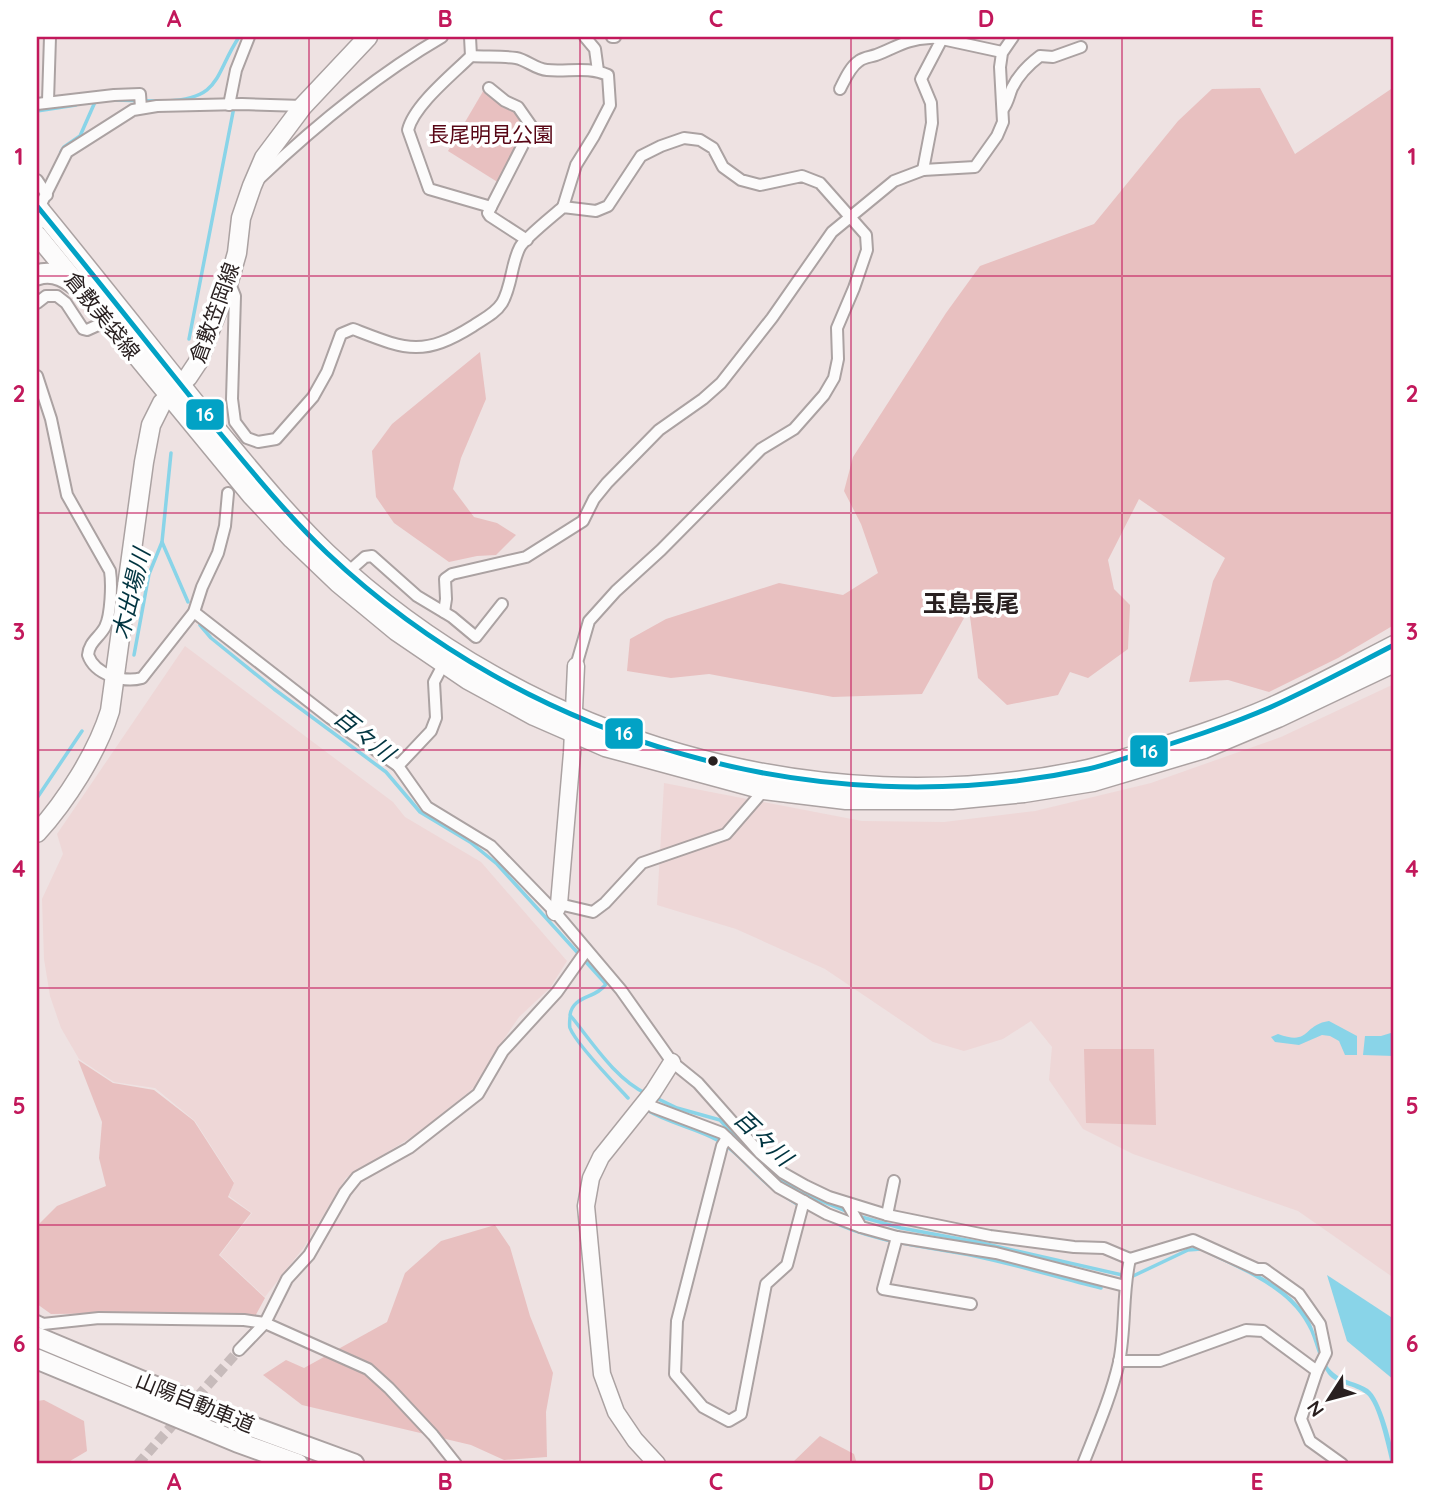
<svg xmlns="http://www.w3.org/2000/svg" width="1431" height="1501" viewBox="0 0 1431 1501" font-family="Quicksand,'Noto Sans JP',sans-serif">
	<rect width="100%" height="100%" fill="#eee2e2"/>
	<!-- built -->
	<g fill="#eed7d7">
		<polygon points="185,646 393,802 405,817 481,862 567,961 550,988 519,1017 495,1052 475,1087 418,1133 346,1178 304,1247 265,1297 220,1255 252,1213 229,1196 234,1182 195,1121 155,1088 114,1082 79,1059 61,1028 50,996 44,959 42,899 63,854 57,834"/>
		<polygon points="1394,684 1394,1278 1298,1211 1133,1154 1083,1129 1049,1080 1052,1047 1031,1021 1003,1039 964,1051 933,1042 825,969 736,929 657,905 664,783 862,821 944,822 1035,811 1151,783 1281,737"/>
	</g>
	<!-- green -->
	<g fill="#e8c0c0">
		<polygon points="1394,87 1394,625 1338,658 1269,692 1228,680 1189,682 1213,581 1225,558 1139,499 1108,560 1114,589 1130,605 1128,649 1088,678 1070,672 1058,695 1007,705 978,678 969,609 922,694 833,697 709,674 671,678 627,671 630,639 666,619 779,583 843,595 878,573 861,524 844,491 853,457 946,313 980,266 1094,224 1178,121 1212,89 1260,88 1295,154"/>
		<polygon points="485,88 518,112 528,128 499,183 448,151"/>
		<polygon points="480,352 486,399 461,458 453,489 474,517 497,523 516,535 496,555 477,556 449,562 394,523 376,497 372,451 392,424"/>
		<polygon points="1084,1049 1154,1049 1156,1125 1086,1123"/>
		<polygon points="78,1060 113,1083 154,1090 194,1121 234,1183 228,1197 251,1213 219,1255 265,1298 253,1320 141,1313 51,1314 37,1304 37,1226 57,1206 106,1186 99,1158 102,1122"/>
		<polygon points="495,1225 510,1247 530,1316 553,1373 546,1412 547,1457 504,1460 471,1445 302,1405 263,1375 286,1360 304,1368 387,1322 405,1273 441,1241"/>
		<polygon points="44,1400 84,1421 87,1451 65,1464 37,1464 37,1401"/>
		<polygon points="820,1436 854,1454 857,1464 791,1464"/>
	</g>
	<!-- water -->
	<g fill="#89d4e8">
		<path d="M1329 1021 1357 1036V1055H1345L1339 1041 1330 1036 1322 1035 1299 1045 1275 1042 1271 1037 1278 1034C1311 1046 1302 1025 1329 1021Z"/>
		<polygon points="1394,1032 1394,1056 1363,1055 1365,1036 1381,1036"/>
		<path d="M1209 1250C1244 1268 1288 1284 1309 1320 1318 1336 1319 1361 1334 1373 1343 1381 1358 1382 1368 1389 1381 1398 1394 1447 1394 1463L1391 1464C1387 1448 1378 1403 1366 1394 1355 1385 1337 1385 1328 1374 1317 1359 1316 1340 1307 1325 1287 1288 1244 1272 1208 1254Z"/>
		<polygon points="1327,1275 1394,1319 1394,1380 1347,1341"/>
	</g>
	<g fill="none" stroke-linecap="round" stroke-linejoin="round">
		<!-- stream -->
		<g stroke="#89d4e8" stroke-width="3.5">
			<polyline points="112,100 156,101"/>
			<path d="M167 101C222 98 214 75 239 37"/>
			<polyline points="37,111 76,105"/>
			<polyline points="61,152 64,147 80,136 95,102"/>
			<polyline points="189,339 234,107"/>
			<polyline points="162,542 188,602"/>
			<path d="M200 625 211 638 274 689 386 772 420 812 470 842 497 864 606 984C596 999 573 995 570 1015 592 1042 615 1079 647 1094"/>
			<polyline points="134,655 149,574 162,542 171,453"/>
			<polyline points="37,798 82,731"/>
			<path d="M570 1017C570 1019 569 1025 570 1028 576 1044 615 1084 628 1098"/>
			<polyline points="654,1097 677,1108 720,1120 750,1153"/>
			<path d="M647 1110C670 1124 697 1128 719 1141 740 1153 754 1175 774 1189"/>
			<polyline points="768,1171 799,1192 848,1212"/>
			<polyline points="786,1197 800,1206"/>
			<polyline points="858,1216 901,1228 982,1243 1131,1277 1188,1250 1201,1249"/>
			<path d="M829 1220C875 1243 925 1246 975 1256 1018 1265 1059 1278 1101 1288"/>
		</g>
		<!-- street-tunnel -->
		<polyline stroke="#c7bbbb" stroke-width="10" stroke-dasharray="10 5" stroke-linecap="butt" points="138,1464 239,1350"/>
		<defs>
			<g id="street">
				<path d="M470 37 471 56C453 74 414 105 408 130L429 189 491 207"/>
				<polyline points="585,37 595,49 598,71"/>
				<polyline points="612,37 615,37"/>
				<polyline points="942,39 1002,52"/>
				<path d="M471 56C486 57 501 56 516 58 527 60 535 69 547 70 568 72 588 66 608 75L610 105 594 136 576 165 563 207"/>
				<polyline points="489,88 505,101 518,107 532,127 488,213 490,216 527,240"/>
				<path d="M840 89C845 79 850 67 859 61 864 57 870 57 876 55 897 47 906 39 930 38"/>
				<polyline points="48,101 50,37"/>
				<polyline points="37,104 114,95 140,94 141,108"/>
				<polyline points="229,105 236,70 249,37"/>
				<path d="M1003 109C1008 103 1009 95 1012 88 1019 74 1028 65 1040 56L1053 57 1081 47"/>
				<polyline points="923,170 932,123 931,103 921,79 942,39 928,37"/>
				<path d="M260 178C316 125 375 76 442 37"/>
				<polyline points="37,180 47,195"/>
				<polyline points="37,212 67,152 133,110 157,106 242,104 303,106"/>
				<path d="M229 281 235 296 232 399 235 422 247 438 258 442 276 439 313 397 327 372 341 334 353 329C405 349 422 358 473 326 483 319 495 314 502 303 512 286 511 264 520 247 526 237 553 216 563 207L596 211 608 206 641 156 661 146 684 138 700 140 713 148 723 167 741 180 760 185 802 176 820 183 866 235 867 250 854 288 837 328 838 359 834 378 824 395 794 429 761 449 661 550 616 591 589 621 576 666"/>
				<polyline points="37,303 46,296 57,296 66,303 83,329 87,330 107,321"/>
				<path d="M37 376 51 419 67 495 110 571C112 584 111 615 105 627 99 638 89 642 88 655 95 675 124 683 142 678L194 612 202 587 218 553 225 526 228 493"/>
				<polyline points="348,572 365,557 372,556 417,596 452,617 476,637 502,604"/>
				<polyline points="194,612 330,718 398,766 427,807 491,846 555,912 621,990 672,1062 698,1083 760,1153 783,1173 806,1186 829,1197 887,1215 894,1181"/>
				<polyline points="444,612 446,599 445,579 452,574 526,557 583,521 594,499 607,483 659,430 703,399 721,383 772,318 832,232 894,181 923,170 975,167 997,136 1003,122 1000,67 1002,53 1013,37"/>
				<polyline points="398,766 431,731 436,718 434,682 443,665"/>
				<polyline points="559,904 593,912 605,903 642,863 726,834 764,790"/>
				<polyline points="646,1100 653,1107 722,1133 778,1187 827,1214 861,1227"/>
				<polyline points="727,1138 722,1146 677,1321 675,1374 703,1407 729,1421 741,1414 766,1284 787,1265 804,1201"/>
				<polyline points="847,1203 861,1227 897,1237 996,1253 1125,1286"/>
				<polyline points="887,1215 990,1236 1074,1247 1104,1248 1130,1259 1193,1240 1257,1269 1264,1269 1299,1294 1320,1324 1326,1353 1317,1371 1301,1419 1310,1441 1342,1464"/>
				<polyline points="897,1237 883,1289 971,1304"/>
				<polyline points="37,1321 43,1324 99,1318 244,1320 265,1323 368,1369 389,1388 433,1435 456,1464"/>
				<polyline points="239,1350 265,1323 287,1279 309,1255 345,1192 357,1177 409,1148 478,1094 503,1051 557,992 586,951"/>
				<polyline points="1119,1361 1160,1361 1246,1330 1263,1331 1317,1371"/>
				<path d="M1083 1464C1096 1431 1111 1397 1119 1362 1126 1328 1122 1293 1130 1259"/>
			</g>
			<g id="secondary">
				<polyline points="555,912 559,904 572,753 576,666"/>
				<polyline points="657,1464 635,1440 616,1412 602,1374 586,1206 591,1178 601,1157 653,1092 672,1062"/>
			</g>
			<g id="primary">
				<path d="M37 206C97 279 155 353 214 426 250 469 286 514 327 553 527 742 817 827 1088 769 1106 765 1125 758 1142 753 1186 739 1230 725 1271 707 1313 688 1353 666 1394 645"/>
				<polyline points="37,235 251,495 292,539 338,583 396,631 468,680 534,716 605,747 764,790 846,800 952,800 1024,793 1093,782 1204,749 1278,718 1394,663"/>
				<path d="M37 833C66 801 97 753 110 711L144 462 151 425 162 403 188 377 198 362 229 281 237 253 241 218 252 186 264 158 303 106 368 37"/>
			</g>
			<g id="highway">
				<polyline points="37,220 39,209"/>
				<path d="M37 275C55 269 68 279 82 290"/>
				<polyline points="37,1337 245,1424 354,1464"/>
				<polyline points="37,1359 237,1442 298,1464"/>
			</g>
		</defs>
		<!-- street casing -->
		<use href="#street" stroke="#aba2a2" stroke-width="14"/>
		<!-- secondary casing -->
		<use href="#secondary" stroke="#aba2a2" stroke-width="19"/>
		<!-- primary casing -->
		<use href="#primary" stroke="#aba2a2" stroke-width="21"/>
		<!-- highway casing -->
		<use href="#highway" stroke="#aba2a2" stroke-width="23"/>
		<!-- street -->
		<use href="#street" stroke="#fcfbfb" stroke-width="10"/>
		<!-- secondary -->
		<use href="#secondary" stroke="#fcfbfb" stroke-width="16"/>
		<!-- primary -->
		<use href="#primary" stroke="#fcfbfb" stroke-width="18"/>
		<!-- highway -->
		<use href="#highway" stroke="#fcfbfb" stroke-width="19"/>
		<defs>
			<path id="bus-1" d="M37 206C97 279 155 353 214 426 250 469 286 514 327 553 527 742 817 827 1088 769 1106 765 1125 758 1142 753 1186 739 1230 725 1271 707 1313 688 1353 666 1394 645"/>
		</defs>
		<!-- bus-1 casing -->
		<use href="#bus-1" stroke="#fff" stroke-width="10"/>
		<!-- bus-1 -->
		<use href="#bus-1" stroke="#02a2c5" stroke-width="5"/>
	</g>
	<!-- grid -->
	<path fill="none" stroke="#c2185b" stroke-width="2" stroke-opacity="0.55" d="M309 37V1464M580 37V1464M851 37V1464M1122 37V1464M37 276H1394M37 513H1394M37 750H1394M37 988H1394M37 1225H1394"/>
	<!-- markers -->
	<circle fill="#292020" stroke="#fff" stroke-width="2.5" cx="713" cy="761" r="6"/>
	<g text-anchor="middle" stroke-width="7" stroke-linejoin="round" paint-order="stroke">
		<!-- park labels -->
		<g font-size="21" fill="#580615" stroke="#fff">
			<text x="491" y="142">長尾明見公園</text>
		</g>
		<!-- street labels -->
		<g font-size="21" fill="#292020" stroke="#fff">
			<text transform="translate(215 313) rotate(-70)" y="7">倉敷笠岡線</text>
			<text transform="translate(102 316) rotate(51)" y="7">倉敷美袋線</text>
			<text transform="translate(195 1403) rotate(22)" y="7">山陽自動車道</text>
		</g>
		<!-- water labels -->
		<g font-size="23" font-style="italic" fill="#003440" stroke="#fff">
			<text transform="translate(131 594) rotate(-76)" y="8">木出場川</text>
			<text transform="translate(364 735) rotate(38)" y="8">百々川</text>
			<text transform="translate(763 1138) rotate(43)" y="8">百々川</text>
		</g>
		<!-- quarter labels -->
		<g font-size="24" font-weight="bold" fill="#292020" stroke="#fff">
			<text x="971" y="612">玉島長尾</text>
		</g>
	</g>
	<g stroke="#fff" stroke-width="2.5">
		<rect x="185" y="398" width="40" height="33" rx="7" fill="#02a2c5"/>
		<rect x="604" y="717" width="40" height="33" rx="7" fill="#02a2c5"/>
		<rect x="1129" y="734" width="40" height="34" rx="7" fill="#02a2c5"/>
	</g>
	<g font-size="19" text-anchor="middle" font-weight="bold" fill="#fff">
		<text x="205" y="421">16</text>
		<text x="624" y="740">16</text>
		<text x="1149" y="758">16</text>
	</g>
	<!-- border -->
	<rect width="1431" height="1501" fill="none" stroke="#ffffff" stroke-width="77"/>
	<!-- north arrow -->
	<g transform="translate(1329 1399) rotate(234)" stroke="#ffffff" stroke-width="5" paint-order="stroke">
	<path d="M0-5L12 26L0 18L-12 26Z" fill="#292020"/>
	<text y="-10" font-size="19" font-weight="bold" text-anchor="middle" fill="#292020">N</text>
	</g>
	<rect x="38" y="38" width="1354" height="1424" fill="none" stroke="#c2185b" stroke-width="2.5"/>
	<g font-size="23" text-anchor="middle" font-weight="bold" fill="#c2185b">
		<text x="174" y="27">A</text>
		<text x="445" y="27">B</text>
		<text x="716" y="27">C</text>
		<text x="986" y="27">D</text>
		<text x="1257" y="27">E</text>
		<text x="19" y="165">1</text>
		<text x="1412" y="165">1</text>
		<text x="19" y="402">2</text>
		<text x="1412" y="402">2</text>
		<text x="19" y="640">3</text>
		<text x="1412" y="640">3</text>
		<text x="19" y="877">4</text>
		<text x="1412" y="877">4</text>
		<text x="19" y="1114">5</text>
		<text x="1412" y="1114">5</text>
		<text x="19" y="1352">6</text>
		<text x="1412" y="1352">6</text>
		<text x="174" y="1490">A</text>
		<text x="445" y="1490">B</text>
		<text x="716" y="1490">C</text>
		<text x="986" y="1490">D</text>
		<text x="1257" y="1490">E</text>
	</g>
</svg>
